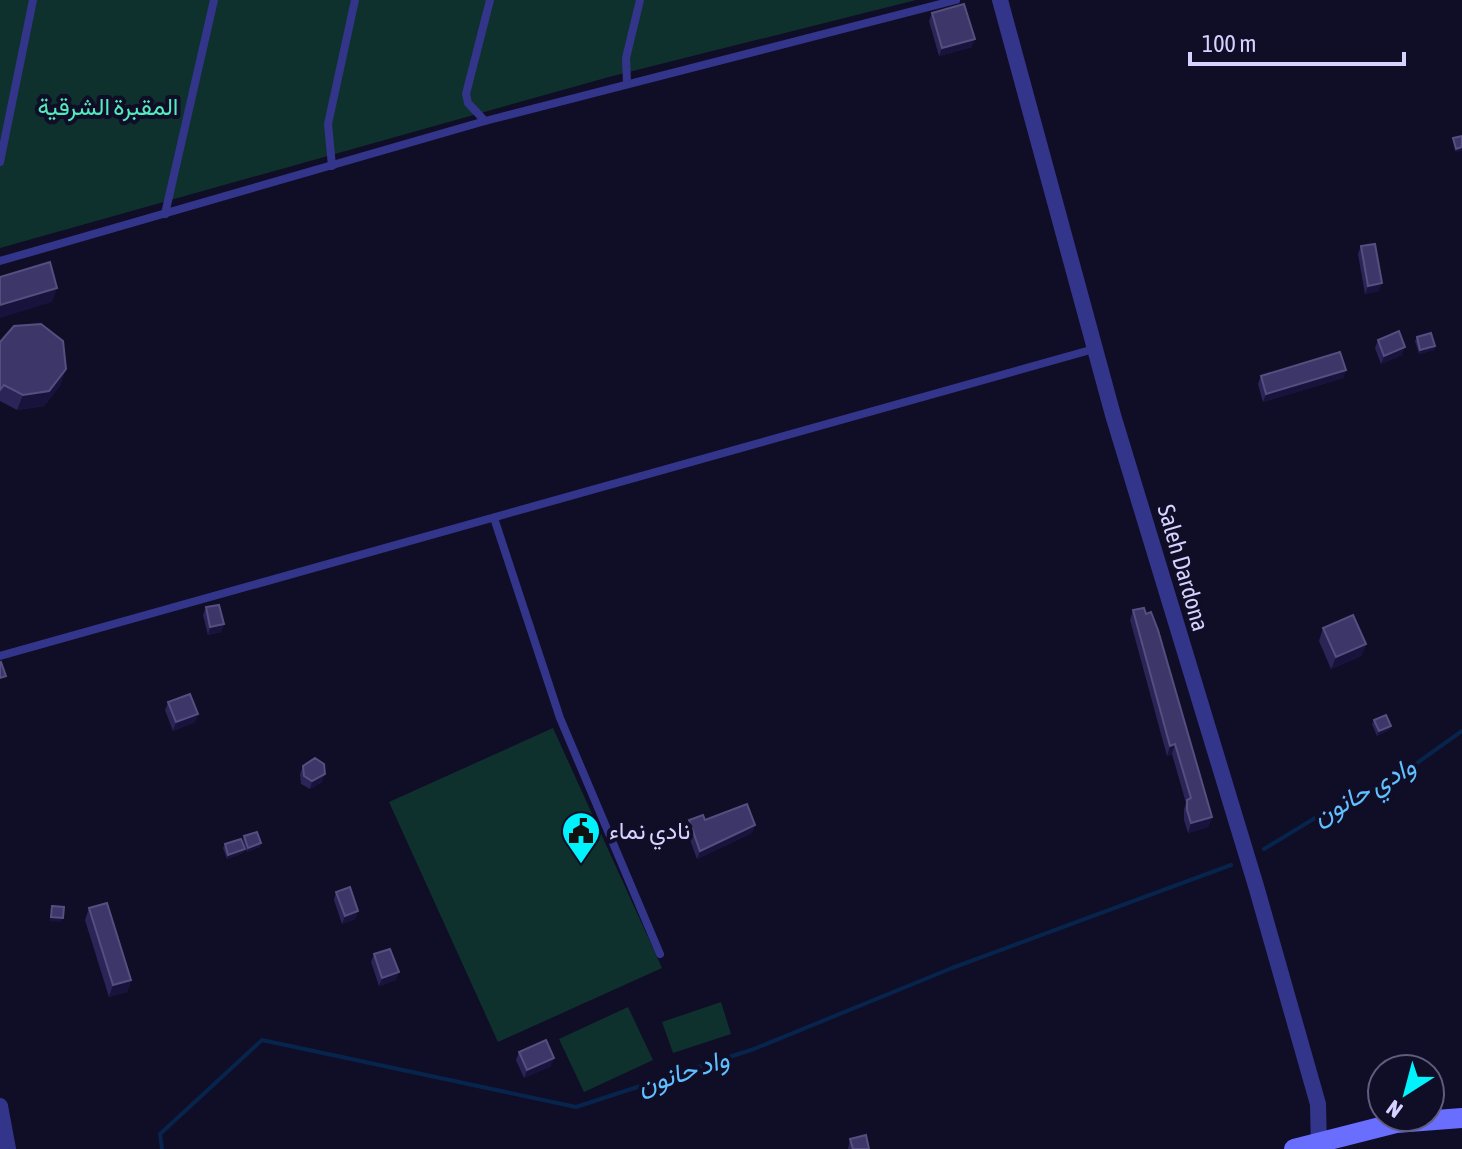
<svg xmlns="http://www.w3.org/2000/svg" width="1462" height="1149" viewBox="0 0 1462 1149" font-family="'Asap Condensed',Vazirmatn,sans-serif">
	<rect width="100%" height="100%" fill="#100d27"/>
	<!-- green -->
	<g fill="#0f312e">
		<polygon points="0,0 916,0 609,77 0,248"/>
		<polygon points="553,728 662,968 498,1042 389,802"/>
		<polygon points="721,1002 731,1034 673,1053 662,1022"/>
		<polygon points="628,1007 653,1060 584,1092 559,1039"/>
	</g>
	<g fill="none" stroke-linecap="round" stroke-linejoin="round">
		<!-- stream -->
		<g stroke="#07244c" stroke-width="4">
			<polyline points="1264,849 1330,809 1396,778 1462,731"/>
			<polyline points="162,1149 160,1134 262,1040 576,1107 754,1049 952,968 1231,865"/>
		</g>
		<!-- service -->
		<g stroke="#33358b" stroke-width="8">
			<polyline points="627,83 626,58 640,0"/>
			<polyline points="485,121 468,103 466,94 490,0"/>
			<polyline points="0,162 33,0"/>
			<polyline points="332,166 328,124 355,0"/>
			<polyline points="165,214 214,0"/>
			<polyline points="0,261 485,121 956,0"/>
			<polyline points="494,518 560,718 660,954"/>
			<polyline points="0,656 1094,349"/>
		</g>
		<!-- minor -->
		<g stroke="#33358b" stroke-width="16">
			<polyline points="1000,0 1113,415 1256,886 1318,1104 1319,1149"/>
			<polyline points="0,1106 8,1149"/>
		</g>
		<!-- secondary -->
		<polyline stroke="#696eff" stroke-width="20" points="1294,1149 1396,1123 1462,1118"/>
	</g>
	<!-- wall -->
	<g fill="#2b2457">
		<polygon points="932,13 972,47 939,56 929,21"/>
		<polygon points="1361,246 1379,291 1365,294 1358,254"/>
		<polygon points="1417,337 1435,346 1434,350 1419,354 1415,341"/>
		<polygon points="1378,340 1402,355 1381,364 1375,348"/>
		<polygon points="0,342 61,384 44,406 17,410 0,401"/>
		<polygon points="1346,370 1343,378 1263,402 1258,384 1261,376"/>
		<polygon points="206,607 224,624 221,632 208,635 203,615"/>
		<polygon points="1133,610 1212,817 1208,827 1188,833 1184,820 1184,809 1186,803 1172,754 1167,756 1130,620"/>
		<polygon points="1323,628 1366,644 1361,656 1331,669 1319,641"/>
		<polygon points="168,702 198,714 195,722 173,731 165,710"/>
		<polygon points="1374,720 1391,726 1389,730 1377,736 1372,724"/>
		<polygon points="303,766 322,782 310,789 301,784 300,774"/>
		<polygon points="689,820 705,820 755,825 752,833 697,859 686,829"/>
		<polygon points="244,836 260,847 247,852 243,840"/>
		<polygon points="225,844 245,849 243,853 227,859 223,848"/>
		<polygon points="336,892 358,911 355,919 342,924 334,900"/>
		<polygon points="89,908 131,980 127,992 109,997 85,920"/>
		<polygon points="374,954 396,980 379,986 371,962"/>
		<polygon points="519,1052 551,1066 524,1078 516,1060"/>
		<polygon points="850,1139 869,1149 848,1149"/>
	</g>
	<!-- shaded-wall -->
	<g fill="#18133c">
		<polygon points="975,39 972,47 939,56 942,48"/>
		<polygon points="1462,147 1462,151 1454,153 1456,149"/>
		<polygon points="1382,283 1379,291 1365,294 1368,286"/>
		<polygon points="57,288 52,302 0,318 0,305"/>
		<polygon points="1435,346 1434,350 1419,354 1420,350"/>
		<polygon points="1405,347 1402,355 1381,364 1384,356"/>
		<polygon points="66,369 61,384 44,406 17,410 23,395"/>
		<polygon points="1346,370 1343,378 1263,402 1266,394"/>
		<polygon points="224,624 221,632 208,635 210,627"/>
		<polygon points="1366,644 1361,656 1331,669 1336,657"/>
		<polygon points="198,714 195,722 173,731 176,722"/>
		<polygon points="1391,726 1389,730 1377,736 1379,731"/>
		<polygon points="1175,744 1172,754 1167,756 1170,746"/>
		<polygon points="325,774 322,782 310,789 312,781"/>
		<polygon points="1212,817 1208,827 1188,833 1191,823"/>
		<polygon points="755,825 752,833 697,859 700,851"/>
		<polygon points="261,843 260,847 247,852 248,848"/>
		<polygon points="245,849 243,853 227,859 228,855"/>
		<polygon points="358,911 355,919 342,924 345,916"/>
		<polygon points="51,917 63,918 61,922 49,921"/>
		<polygon points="399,972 396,980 379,986 382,978"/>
		<polygon points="131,980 127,992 109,997 113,985"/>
		<polygon points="554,1058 551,1066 524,1078 527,1070"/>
	</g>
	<!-- building -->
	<g fill="#3d3769" stroke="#554f80" stroke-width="2">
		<polygon points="964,4 975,39 942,48 932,13"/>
		<polygon points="1462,136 1462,147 1456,149 1453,138"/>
		<polygon points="1375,244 1382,283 1368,286 1361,246"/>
		<polygon points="50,262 57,288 0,305 0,277"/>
		<polygon points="41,324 63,341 66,369 49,391 23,395 4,385 0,390 0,342 14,326"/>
		<polygon points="1399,331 1405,347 1384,356 1378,340"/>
		<polygon points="1431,333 1435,346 1420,350 1417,337"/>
		<polygon points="1340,352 1346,370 1266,394 1261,376"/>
		<polygon points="219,605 224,624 210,627 206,607"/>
		<polygon points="1144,608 1146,614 1151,612 1158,630 1212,817 1191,823 1187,810 1187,800 1191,798 1175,744 1170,746 1133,610"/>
		<polygon points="1353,615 1366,644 1336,657 1323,628"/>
		<polygon points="1,662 6,676 0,678 0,663"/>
		<polygon points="190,694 198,714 176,722 168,702"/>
		<polygon points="1386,715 1391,726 1379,731 1374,720"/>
		<polygon points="315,758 324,764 325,774 312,781 304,776 303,766"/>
		<polygon points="747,804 755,825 700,851 689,820 703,815 705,820"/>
		<polygon points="257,832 261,843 248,848 244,836"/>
		<polygon points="241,839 245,849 228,855 225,844"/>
		<polygon points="350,887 358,911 345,916 336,892"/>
		<polygon points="107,903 131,980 113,985 89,908"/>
		<polygon points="52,906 64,907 63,918 51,917"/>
		<polygon points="390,949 399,972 382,978 374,954"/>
		<polygon points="546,1040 554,1058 527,1070 519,1052"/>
		<polygon points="866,1135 869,1149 853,1149 850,1139"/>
	</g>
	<!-- icons -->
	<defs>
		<symbol id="civic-pin" viewBox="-11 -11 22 30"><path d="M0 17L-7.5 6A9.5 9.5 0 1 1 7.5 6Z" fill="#00f3fd" stroke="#100d27"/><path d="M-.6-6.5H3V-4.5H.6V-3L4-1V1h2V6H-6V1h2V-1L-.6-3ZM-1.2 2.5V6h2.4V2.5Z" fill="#111"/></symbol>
	</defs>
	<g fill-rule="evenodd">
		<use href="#civic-pin" x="559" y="809" width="44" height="60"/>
	</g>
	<g text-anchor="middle" stroke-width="8" stroke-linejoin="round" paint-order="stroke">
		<!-- park labels -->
		<g font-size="24" fill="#52ebbc" stroke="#100d27">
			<text x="108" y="115">المقبرة الشرقية</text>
		</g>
		<!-- street labels -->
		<g font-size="24" fill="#d5d2ff" stroke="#100d27">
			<text transform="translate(1183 568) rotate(74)" y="8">Saleh Dardona</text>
		</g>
		<!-- poi labels -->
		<g font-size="24" fill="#d5d2ff" stroke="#100d27" text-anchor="start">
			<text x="609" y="839">نادي نماء</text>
		</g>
		<!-- water labels -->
		<g font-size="26" font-style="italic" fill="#60bfff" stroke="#100d27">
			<text transform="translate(1364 791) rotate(-29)" y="9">وادي حانون</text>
			<text transform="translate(683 1072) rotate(-18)" y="9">واد حانون</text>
		</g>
	</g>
	<!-- north arrow -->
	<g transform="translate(1406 1093) rotate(216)"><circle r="38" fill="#100d27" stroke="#5f5c7d" stroke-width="2"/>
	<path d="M0-6L14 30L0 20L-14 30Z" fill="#00f3fd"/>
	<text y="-12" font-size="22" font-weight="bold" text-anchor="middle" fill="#d5d2ff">N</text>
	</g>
	<!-- scale -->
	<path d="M1190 52v12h214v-12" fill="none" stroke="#d5d2ff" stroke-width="4"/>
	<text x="1202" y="52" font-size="24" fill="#d5d2ff" stroke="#100d27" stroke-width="6" paint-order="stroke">100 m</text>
</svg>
